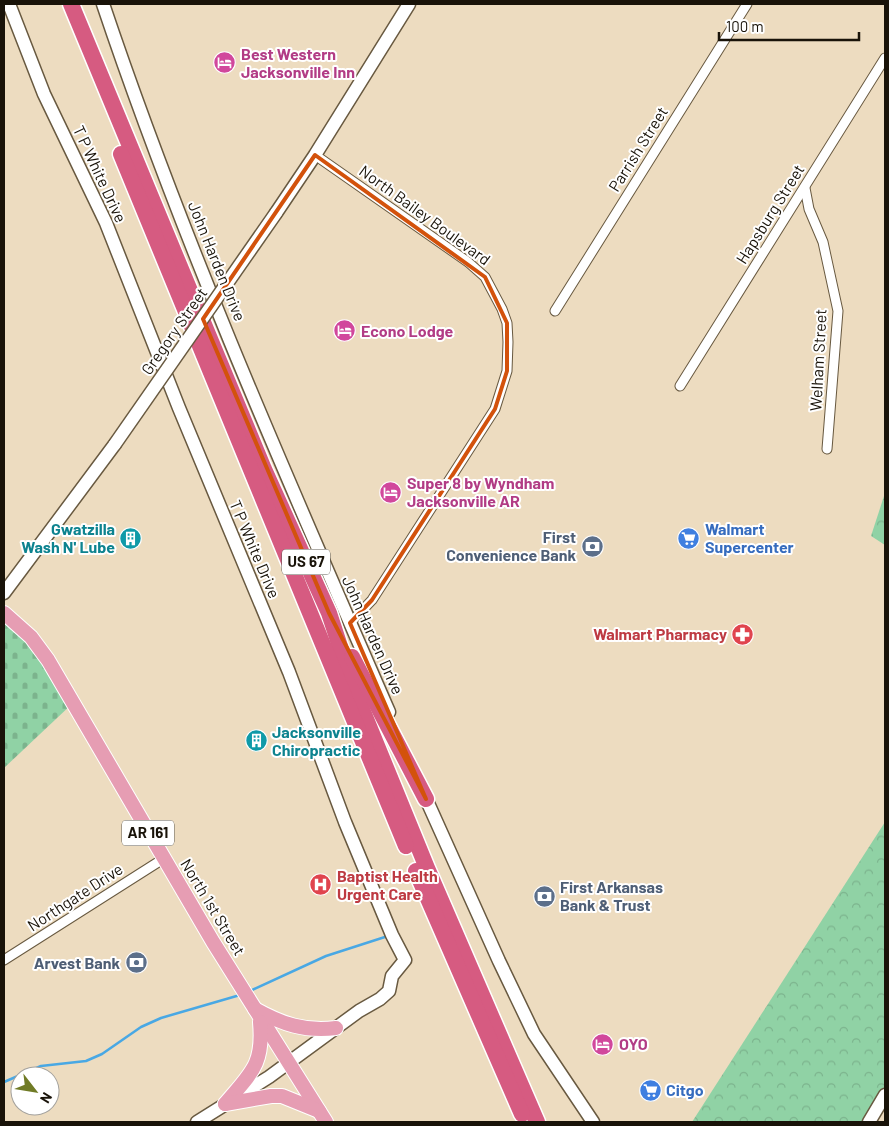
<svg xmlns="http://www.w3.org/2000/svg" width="889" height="1126" viewBox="0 0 889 1126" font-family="Barlow,sans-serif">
	<defs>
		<pattern id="forest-crowns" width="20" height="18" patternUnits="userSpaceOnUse" patternTransform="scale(1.25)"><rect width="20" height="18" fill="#90d2a5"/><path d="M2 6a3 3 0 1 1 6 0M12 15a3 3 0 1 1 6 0" fill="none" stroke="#7cb38d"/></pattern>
		<pattern id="cemetery-stones" width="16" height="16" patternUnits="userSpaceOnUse" patternTransform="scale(1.25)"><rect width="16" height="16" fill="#90d2a5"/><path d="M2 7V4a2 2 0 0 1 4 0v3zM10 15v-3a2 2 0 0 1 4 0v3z" fill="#7cb38d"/></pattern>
	</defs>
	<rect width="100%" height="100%" fill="#eddcc0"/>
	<!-- forest -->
	<g fill="url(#forest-crowns)">
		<polygon points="885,493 885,545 871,536"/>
		<polygon points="885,822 885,1095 869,1122 692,1122"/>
	</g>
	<!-- cemetery -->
	<polygon fill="url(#cemetery-stones)" points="4,613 73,703 4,768"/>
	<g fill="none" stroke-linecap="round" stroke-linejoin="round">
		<!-- stream -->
		<g stroke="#49a8e4" stroke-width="2.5">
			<polyline points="250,991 326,956 388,936"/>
			<polyline points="4,1082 41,1066 86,1061 102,1054 141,1027 161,1018 240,995"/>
		</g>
		<defs>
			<g id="street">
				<polyline points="315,155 468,262 485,277 502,309 507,323 508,342 507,371 495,409 372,600 350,623"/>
				<polyline points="805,188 809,209 823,242 838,311 827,449"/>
				<polyline points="555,311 747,4"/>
				<polyline points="680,386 885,58"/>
				<polyline points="4,960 163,859"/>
			</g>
			<g id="secondary">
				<polyline points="9,4 44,94 106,223 179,408 289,672 345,822 392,935 405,960 392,976 389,991 380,999 359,1011 269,1077 197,1122"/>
				<path d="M103 4C184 245 287 478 389 712"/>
				<polyline points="276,213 315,155 409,4"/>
				<polyline points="4,593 115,444"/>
				<polyline points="423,792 499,961 534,1034 593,1122"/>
				<polyline points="869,1122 885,1095"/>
			</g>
			<g id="primary">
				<polyline points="4,613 31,637 48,660 213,942 326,1122"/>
				<path d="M255 1009C282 1024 305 1032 336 1028"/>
				<path d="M225 1104C251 1073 264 1065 260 1022"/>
				<polyline points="225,1104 271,1096 282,1096 319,1111"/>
			</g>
			<g id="highway">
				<polyline points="71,4 264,469 329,613 355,692 427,868 537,1122"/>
				<polyline points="121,154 406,846"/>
				<polyline points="352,657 426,799"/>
				<polyline points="416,871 522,1114"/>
			</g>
		</defs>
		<!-- street casing -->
		<use href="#street" stroke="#685940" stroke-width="11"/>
		<!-- secondary casing -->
		<use href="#secondary" stroke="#685940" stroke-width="15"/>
		<!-- primary casing -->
		<use href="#primary" stroke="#fff" stroke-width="16"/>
		<!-- highway casing -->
		<use href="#highway" stroke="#fff" stroke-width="19"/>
		<!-- street -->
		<use href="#street" stroke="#fff" stroke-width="9"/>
		<!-- secondary -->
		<use href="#secondary" stroke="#fff" stroke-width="12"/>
		<!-- primary -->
		<use href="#primary" stroke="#e69db3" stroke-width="14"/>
		<!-- highway -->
		<use href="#highway" stroke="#d65b81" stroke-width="16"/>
		<defs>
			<polyline id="secondary-bridge" points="115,444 276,213"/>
		</defs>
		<!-- secondary-bridge casing -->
		<use href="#secondary-bridge" stroke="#685940" stroke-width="15" stroke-linecap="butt"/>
		<!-- secondary-bridge -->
		<use href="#secondary-bridge" stroke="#fff" stroke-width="12"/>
	</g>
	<!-- marked area -->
	<path fill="none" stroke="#d3520c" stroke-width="4" stroke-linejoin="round" d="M315 155 485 277 507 323V371L495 409 372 600 350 623 426 799 329 613 203 319Z"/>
	<!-- icons -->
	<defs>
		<symbol id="hotel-disc" viewBox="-11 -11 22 22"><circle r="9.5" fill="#d1479c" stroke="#fff"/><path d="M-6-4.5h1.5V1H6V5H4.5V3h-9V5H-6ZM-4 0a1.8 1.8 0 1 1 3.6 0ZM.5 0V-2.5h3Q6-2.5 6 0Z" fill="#fff"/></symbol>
		<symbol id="building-disc" viewBox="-11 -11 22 22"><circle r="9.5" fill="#0f9aa8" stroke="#fff"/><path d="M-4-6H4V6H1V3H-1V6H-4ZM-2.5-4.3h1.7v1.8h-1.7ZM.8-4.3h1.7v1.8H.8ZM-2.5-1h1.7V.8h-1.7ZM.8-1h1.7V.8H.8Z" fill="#fff"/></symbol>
		<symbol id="supermarket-disc" viewBox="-11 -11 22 22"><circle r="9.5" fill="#3f7fe0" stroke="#fff"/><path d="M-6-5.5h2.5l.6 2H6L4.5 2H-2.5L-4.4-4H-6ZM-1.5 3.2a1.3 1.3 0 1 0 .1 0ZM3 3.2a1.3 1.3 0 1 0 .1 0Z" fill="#fff"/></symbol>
		<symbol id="bank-disc" viewBox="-11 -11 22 22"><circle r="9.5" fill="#5c6f8a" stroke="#fff"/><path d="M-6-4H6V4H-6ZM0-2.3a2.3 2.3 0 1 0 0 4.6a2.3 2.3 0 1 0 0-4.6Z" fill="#fff"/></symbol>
		<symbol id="pharmacy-disc" viewBox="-11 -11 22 22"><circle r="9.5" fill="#e0444e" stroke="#fff"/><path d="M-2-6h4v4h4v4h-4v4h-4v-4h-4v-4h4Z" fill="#fff"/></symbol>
		<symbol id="hospital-disc" viewBox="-11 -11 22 22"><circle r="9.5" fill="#e0444e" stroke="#fff"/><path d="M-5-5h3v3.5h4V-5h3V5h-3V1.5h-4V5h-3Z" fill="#fff"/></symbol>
	</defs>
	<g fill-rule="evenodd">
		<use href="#hotel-disc" x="212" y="50" width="25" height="25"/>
		<use href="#hotel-disc" x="332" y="318" width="25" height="25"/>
		<use href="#hotel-disc" x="378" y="480" width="25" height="25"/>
		<use href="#building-disc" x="118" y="526" width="25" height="25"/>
		<use href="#supermarket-disc" x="676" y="526" width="25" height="25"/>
		<use href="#bank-disc" x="580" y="534" width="25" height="25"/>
		<use href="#pharmacy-disc" x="730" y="622" width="25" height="25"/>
		<use href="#building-disc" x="244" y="728" width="25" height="25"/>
		<use href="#hospital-disc" x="308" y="872" width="25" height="25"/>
		<use href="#bank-disc" x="532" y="884" width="25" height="25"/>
		<use href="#bank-disc" x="124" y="950" width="25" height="25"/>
		<use href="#hotel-disc" x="590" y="1032" width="25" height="25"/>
		<use href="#supermarket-disc" x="638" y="1078" width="25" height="25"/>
	</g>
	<g text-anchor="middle" stroke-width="4" stroke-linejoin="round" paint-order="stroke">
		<!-- shield labels -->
		<g fill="#fff" stroke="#5e5a53" stroke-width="1">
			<rect x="282" y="549.5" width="48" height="25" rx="4"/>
			<rect x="122" y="820.5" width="52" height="25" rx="4"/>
		</g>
		<g font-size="15" font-weight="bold" fill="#191309">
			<text x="306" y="567">US 67</text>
			<text x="148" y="838">AR 161</text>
		</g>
		<!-- hotel labels -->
		<g font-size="16" font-weight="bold" fill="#b23c85" stroke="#fff" text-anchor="start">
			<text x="241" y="60">Best Western<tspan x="241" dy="18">Jacksonville Inn</tspan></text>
			<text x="361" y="337">Econo Lodge</text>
			<text x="407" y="489">Super 8 by Wyndham<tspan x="407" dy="18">Jacksonville AR</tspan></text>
			<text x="619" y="1050">OYO</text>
		</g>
		<!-- street labels -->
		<g font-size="16" fill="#191309" stroke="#fff">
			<text transform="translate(638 149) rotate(-58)" y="6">Parrish Street</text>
			<text transform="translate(100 174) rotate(65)" y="6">T P White Drive</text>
			<text transform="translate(770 214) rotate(-58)" y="6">Hapsburg Street</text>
			<text transform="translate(425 215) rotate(36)" y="6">North Bailey Boulevard</text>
			<text transform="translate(217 261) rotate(68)" y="6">John Harden Drive</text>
			<text transform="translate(174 331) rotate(-55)" y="6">Gregory Street</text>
			<text transform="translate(818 360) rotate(-87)" y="6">Welham Street</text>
			<text transform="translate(255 549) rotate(67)" y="6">T P White Drive</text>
			<text transform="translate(373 635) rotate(66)" y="6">John Harden Drive</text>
			<text transform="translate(75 897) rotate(-33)" y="6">Northgate Drive</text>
			<text transform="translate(213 907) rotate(59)" y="6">North 1st Street</text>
		</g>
		<!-- culture labels -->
		<g font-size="16" font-weight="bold" fill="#0d838f" stroke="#fff" text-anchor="end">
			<text x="115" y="535">Gwatzilla<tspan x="115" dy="18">Wash N' Lube</tspan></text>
			<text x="272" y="738" text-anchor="start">Jacksonville<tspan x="272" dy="18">Chiropractic</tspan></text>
		</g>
		<!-- shop labels -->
		<g font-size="16" font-weight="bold" fill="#366cbe" stroke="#fff" text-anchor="start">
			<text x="705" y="535">Walmart<tspan x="705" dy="18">Supercenter</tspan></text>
			<text x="666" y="1096">Citgo</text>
		</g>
		<!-- service labels -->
		<g font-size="16" font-weight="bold" fill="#4e5e75" stroke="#fff" text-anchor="end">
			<text x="576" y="543">First<tspan x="576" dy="18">Convenience Bank</tspan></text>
			<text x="560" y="893" text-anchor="start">First Arkansas<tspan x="560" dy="18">Bank &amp; Trust</tspan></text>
			<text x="120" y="969">Arvest Bank</text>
		</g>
		<!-- health labels -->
		<g font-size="16" font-weight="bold" fill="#be3a42" stroke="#fff" text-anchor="end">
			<text x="727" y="640">Walmart Pharmacy</text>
			<text x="337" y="882" text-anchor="start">Baptist Health<tspan x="337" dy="18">Urgent Care</tspan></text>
		</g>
	</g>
	<!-- border -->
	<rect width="889" height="1126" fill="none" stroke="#191309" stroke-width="10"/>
	<!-- north arrow -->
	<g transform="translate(35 1091) rotate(121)"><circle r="24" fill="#ffffff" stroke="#a3a19d"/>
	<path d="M0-4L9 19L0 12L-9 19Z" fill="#707b26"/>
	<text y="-8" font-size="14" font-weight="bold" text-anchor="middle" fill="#191309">N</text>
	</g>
	<!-- scale -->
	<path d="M719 32v8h140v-8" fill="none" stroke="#191309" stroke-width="2.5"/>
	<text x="726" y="32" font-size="15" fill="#191309" stroke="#ffffff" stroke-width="4" paint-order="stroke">100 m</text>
</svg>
